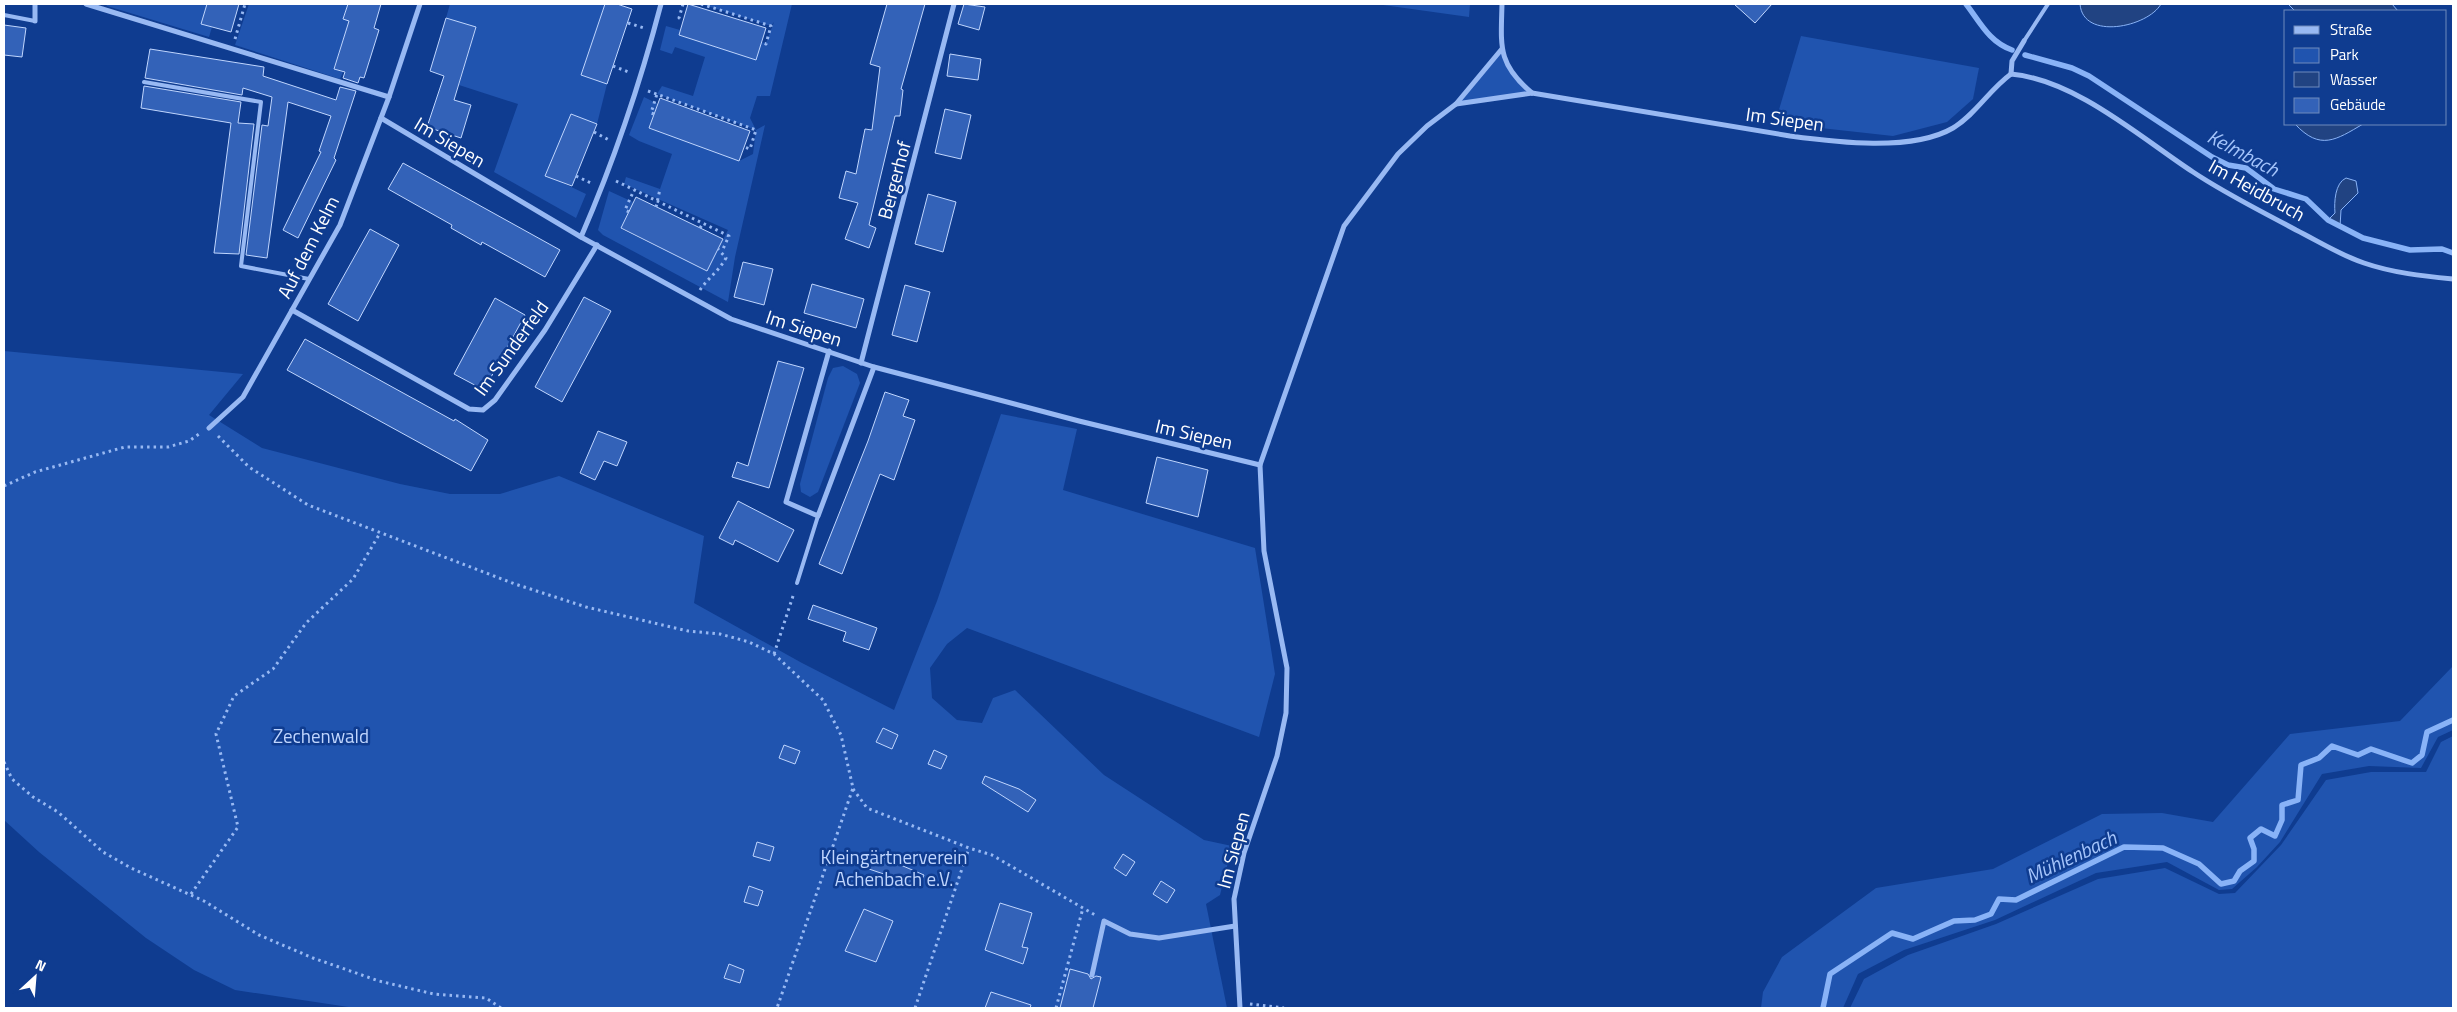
<svg xmlns="http://www.w3.org/2000/svg" width="2457" height="1012" viewBox="0 0 2457 1012" font-family="'Titillium Web',sans-serif">
	<rect width="100%" height="100%" fill="#0f3c90"/>
	<!-- green -->
	<g fill="#2054af">
		<polygon points="106,4 207,4 201,24 212,27 209,37 107,6"/>
		<polygon points="249,4 348,4 343,18 349,21 334,68 343,72 340,79 235,45"/>
		<polygon points="450,4 605,4 581,75 607,84 597,124 571,114 546,175 586,194 576,218 494,172 518,104 459,85 476,28 446,18"/>
		<polygon points="701,4 792,4 770,96 757,96 750,118 756,130 765,125 735,257 728,302 603,235 598,230 609,191 633,202 621,229 707,271 728,230 624,184 626,177 660,189 672,154 639,141 629,135 644,97 658,104 649,128 739,161 753,154 756,130 657,94 662,86 693,96 705,57 675,47 672,54 660,50 666,26 680,30 679,35 756,60 761,42 766,43 774,22 771,26"/>
		<polygon points="1376,4 1470,4 1469,17"/>
		<polygon points="1801,36 1979,68 1973,99 1947,122 1893,136 1775,123"/>
		<polygon points="1501,50 1521,85 1532,93 1456,104"/>
		<polygon points="4,351 243,374 209,415 262,448 400,484 450,494 500,494 559,476 704,536 694,603 802,663 894,710 937,601 1001,414 1077,429 1063,490 1255,548 1275,674 1259,737 967,628 947,644 930,668 932,698 957,720 982,723 993,698 1015,690 1104,775 1204,840 1232,846 1220,895 1206,904 1227,1008 355,1008 235,990 194,970 146,938 39,852 4,820"/>
		<polygon points="843,366 857,374 860,383 818,492 810,497 801,492 800,484 828,378 833,368"/>
		<polygon points="2453,666 2453,730 2438,737 2421,768 2369,766 2322,774 2280,842 2257,867 2232,889 2219,890 2167,862 2096,873 1995,920 1904,950 1858,974 1843,1008 1761,1008 1763,992 1782,957 1876,888 1993,869 2102,814 2162,813 2213,822 2290,734 2400,721"/>
		<polygon points="2453,736 2453,1008 1850,1008 1864,979 1908,955 1996,924 2098,879 2165,868 2219,894 2235,893 2281,845 2326,780 2371,772 2426,772 2441,742"/>
	</g>
	<!-- water -->
	<g fill="#214382" stroke="#89b3f7">
		<path d="M2080 4H2161C2148 27 2083 41 2080 4Z"/>
		<polygon points="2288,4 2392,4 2398,11 2295,11"/>
		<path d="M2295 124H2363C2336 140 2320 151 2295 124Z"/>
		<path d="M2346 178 2356 181 2358 193 2341 210 2340 227 2328 220 2335 213C2334 202 2335 183 2346 178Z"/>
	</g>
	<g fill="none" stroke-linecap="round" stroke-linejoin="round">
		<!-- stream -->
		<g stroke="#89b3f7" stroke-width="5.5">
			<path d="M1966 4C1980 22 1989 42 2012 50"/>
			<polyline points="2025,55 2072,68 2089,76 2212,157 2228,165 2246,168 2274,189 2306,199 2328,220 2363,238 2410,250 2442,249 2453,253"/>
			<polyline points="1823,1008 1830,974 1892,933 1913,939 1954,921 1975,920 1991,914 1999,899 2016,900 2124,847 2163,848 2199,864 2221,884 2234,881 2240,871 2254,861 2254,849 2250,838 2261,829 2275,836 2282,820 2282,805 2298,800 2301,765 2319,758 2332,746 2358,755 2371,749 2412,763 2422,755 2427,732 2453,720"/>
		</g>
	</g>
	<!-- building -->
	<g fill="#3362b8" stroke="#c0d6fe">
		<polygon points="207,4 239,4 231,32 201,24"/>
		<polygon points="348,4 381,4 374,28 379,30 364,78 360,77 358,83 343,78 345,72 334,69 349,21 343,19"/>
		<polygon points="605,4 617,4 632,9 607,84 581,75"/>
		<polygon points="688,4 766,28 756,60 679,35"/>
		<polygon points="887,4 925,4 901,89 903,90 900,116 895,116 869,225 876,228 869,248 845,239 858,203 839,198 846,171 856,174 865,129 872,130 880,67 870,64"/>
		<polygon points="964,4 985,7 979,30 958,24"/>
		<polygon points="1734,4 1772,4 1755,23"/>
		<polygon points="446,18 476,27 454,100 471,105 461,138 427,127 444,76 430,71"/>
		<polygon points="4,25 26,28 22,57 4,55"/>
		<polygon points="150,49 264,67 263,76 336,100 340,87 356,91 334,158 336,160 298,238 283,230 321,152 319,151 331,116 288,102 267,258 246,255 262,125 268,126 272,97 243,88 242,95 145,78"/>
		<polygon points="950,54 981,59 978,80 947,76"/>
		<polygon points="144,86 241,102 238,123 254,124 239,254 214,253 231,123 141,108"/>
		<polygon points="660,98 750,131 739,161 649,128"/>
		<polygon points="945,109 971,115 961,159 935,153"/>
		<polygon points="571,114 597,124 572,186 545,176"/>
		<polygon points="403,163 560,250 545,277 482,242 481,245 451,228 452,225 388,189"/>
		<polygon points="928,194 956,202 943,252 915,244"/>
		<polygon points="636,197 723,239 707,271 621,228"/>
		<polygon points="370,229 399,245 358,321 328,304"/>
		<polygon points="743,262 773,269 764,305 734,297"/>
		<polygon points="812,284 864,299 856,328 804,313"/>
		<polygon points="905,285 930,292 917,342 892,335"/>
		<polygon points="584,297 611,311 562,402 535,387"/>
		<polygon points="495,298 525,315 484,390 454,374"/>
		<polygon points="305,339 454,421 455,419 488,440 471,471 287,370"/>
		<polygon points="778,361 804,368 769,488 732,477 737,462 748,466"/>
		<polygon points="885,392 909,400 903,416 915,420 894,480 880,474 842,574 819,564 868,441"/>
		<polygon points="598,431 627,442 617,466 604,461 595,480 580,473"/>
		<polygon points="1157,457 1208,470 1198,517 1146,503"/>
		<polygon points="738,501 794,530 778,562 735,540 733,545 719,538"/>
		<polygon points="813,605 877,628 869,650 843,641 846,632 808,619"/>
		<polygon points="883,728 898,735 892,749 876,742"/>
		<polygon points="784,745 800,751 795,764 779,758"/>
		<polygon points="934,750 947,756 941,769 928,764"/>
		<polygon points="985,776 1019,789 1036,800 1028,812 982,783"/>
		<polygon points="757,842 774,847 770,861 753,856"/>
		<polygon points="875,854 924,875 919,886 869,869"/>
		<polygon points="1123,854 1135,862 1126,876 1114,868"/>
		<polygon points="1161,881 1175,890 1167,903 1153,894"/>
		<polygon points="749,886 763,891 758,906 744,902"/>
		<polygon points="1000,903 1032,913 1022,947 1028,948 1023,964 985,950"/>
		<polygon points="864,909 893,921 876,962 845,951"/>
		<polygon points="729,964 744,970 740,983 724,978"/>
		<polygon points="1070,969 1088,974 1091,979 1096,976 1101,977 1093,1008 1060,1008"/>
		<polygon points="991,992 1031,1005 1030,1008 985,1008"/>
	</g>
	<g fill="none" stroke-linecap="round" stroke-linejoin="round">
		<!-- path -->
		<g stroke="#98b9f3" stroke-width="3" stroke-dasharray="2.5 4" stroke-linecap="butt">
			<polyline points="683,4 679,18 683,20"/>
			<polyline points="701,4 771,26 766,44 761,42"/>
			<polyline points="628,23 644,28"/>
			<polyline points="235,39 245,4"/>
			<polyline points="613,66 631,73"/>
			<polyline points="648,91 756,130 750,149 744,147"/>
			<polyline points="654,114 651,113 657,94"/>
			<polyline points="594,132 609,140"/>
			<polyline points="576,176 591,183"/>
			<polyline points="616,181 729,236 722,251"/>
			<polyline points="656,207 660,189"/>
			<polyline points="629,212 625,210 634,190"/>
			<polyline points="700,228 703,223"/>
			<path d="M700 290C708 278 719 271 726 258L718 249"/>
			<polyline points="218,436 249,467 308,505 515,584 586,607 688,631 720,634 749,642 774,654 823,700 841,735 853,788 777,1008"/>
			<polyline points="4,486 35,472 125,447 168,447 189,441 199,434"/>
			<polyline points="774,654 794,593"/>
			<polyline points="4,762 12,779 33,797 58,812 103,852 131,868 204,901 259,935 313,958 379,981 434,994 486,998 501,1008"/>
			<polyline points="853,789 867,808 969,848 992,855 1095,915"/>
			<polyline points="191,894 238,827 216,734 234,696 273,669 306,623 353,579 380,533"/>
			<polyline points="1250,1004 1284,1008"/>
			<polyline points="915,1008 969,848"/>
			<polyline points="1056,1008 1083,908"/>
		</g>
		<!-- lane -->
		<g stroke="#98b9f3" stroke-width="4">
			<polyline points="4,15 35,21"/>
			<polyline points="2024,41 2048,4"/>
			<polyline points="144,82 261,102 241,266 309,279"/>
			<polyline points="797,583 818,516"/>
		</g>
		<!-- street -->
		<g stroke="#98b9f3" stroke-width="5">
			<polyline points="35,4 35,21"/>
			<polyline points="86,4 389,97"/>
			<path d="M1502 4C1501 46 1497 64 1532 93"/>
			<path d="M2011 74C2076 80 2141 138 2193 172 2226 194 2261 211 2296 230 2318 241 2340 255 2364 263 2393 273 2423 276 2453 279"/>
			<polyline points="2011,74 2012,61 2024,41"/>
			<path d="M1456 104 1532 93 1790 136C1835 142 1912 152 1953 128 1976 114 1989 90 2011 74"/>
			<polyline points="381,118 581,237 731,319 874,367 1079,421 1260,465"/>
			<path d="M581 237C614 161 640 84 661 4"/>
			<polyline points="292,310 469,409 483,410 495,400 545,330 597,245"/>
			<polyline points="829,351 786,502 818,516 874,367"/>
			<polyline points="861,363 954,4"/>
			<polyline points="209,428 243,397 340,225 389,97 420,4"/>
			<polyline points="1092,975 1104,921 1130,934 1159,938 1235,926"/>
			<polyline points="1240,1008 1234,899 1244,853 1277,756 1286,713 1287,668 1264,551 1260,465 1344,226 1398,154 1427,126 1456,104 1501,50"/>
		</g>
	</g>
	<g text-anchor="middle" stroke-width="5" stroke-linejoin="round" paint-order="stroke">
		<!-- street labels -->
		<g font-size="19" fill="#fff" stroke="#0f3c90">
			<text transform="translate(1785 119) rotate(8)" y="7">Im Siepen</text>
			<text transform="translate(450 142) rotate(31)" y="7">Im Siepen</text>
			<text transform="translate(894 180) rotate(-75)" y="7">Bergerhof</text>
			<text transform="translate(2257 190) rotate(29)" y="7">Im Heidbruch</text>
			<text transform="translate(308 247) rotate(-63)" y="7">Auf dem Kelm</text>
			<text transform="translate(804 328) rotate(18)" y="7">Im Siepen</text>
			<text transform="translate(511 348) rotate(-54)" y="7">Im Sunderfeld</text>
			<text transform="translate(1194 434) rotate(13)" y="7">Im Siepen</text>
			<text transform="translate(1233 850) rotate(-75)" y="7">Im Siepen</text>
		</g>
		<!-- park labels -->
		<g font-size="19" fill="#c0d6fe" stroke="#0f3c90">
			<text x="321" y="743">Zechenwald</text>
			<text x="894" y="864">Kleingärtnerverein<tspan x="894" dy="22">Achenbach e.V.</tspan></text>
		</g>
		<!-- water labels -->
		<g font-size="20" font-style="italic" fill="#a4c4fb" stroke="#0f3c90">
			<text transform="translate(2243 153) rotate(28)" y="7">Kelmbach</text>
			<text transform="translate(2071 857) rotate(-25)" y="7">Mühlenbach</text>
		</g>
	</g>
	<!-- border -->
	<rect width="2457" height="1012" fill="none" stroke="#ffffff" stroke-width="10"/>
	<!-- legend -->
	<rect x="2284" y="10" width="162" height="115" fill="#0f3c90" stroke="#6f8abc"/>
	<rect x="2294" y="26" width="25" height="8" fill="#98b9f3" stroke="#6f8abc"/>
	<text x="2330" y="35" font-size="15" fill="#ffffff">Straße</text>
	<rect x="2294" y="48" width="25" height="15" fill="#2054af" stroke="#6f8abc"/>
	<text x="2330" y="60" font-size="15" fill="#ffffff">Park</text>
	<rect x="2294" y="72" width="25" height="15" fill="#214382" stroke="#6f8abc"/>
	<text x="2330" y="85" font-size="15" fill="#ffffff">Wasser</text>
	<rect x="2294" y="98" width="25" height="15" fill="#3362b8" stroke="#6f8abc"/>
	<text x="2330" y="110" font-size="15" fill="#ffffff">Gebäude</text>
	<!-- north arrow -->
	<g transform="translate(35 977) rotate(26)" stroke="#0f3c90" stroke-width="4" paint-order="stroke">
	<path d="M0-4L9 19L0 12L-9 19Z" fill="#ffffff"/>
	<text y="-8" font-size="14" font-weight="bold" text-anchor="middle" fill="#ffffff">N</text>
	</g>
</svg>
